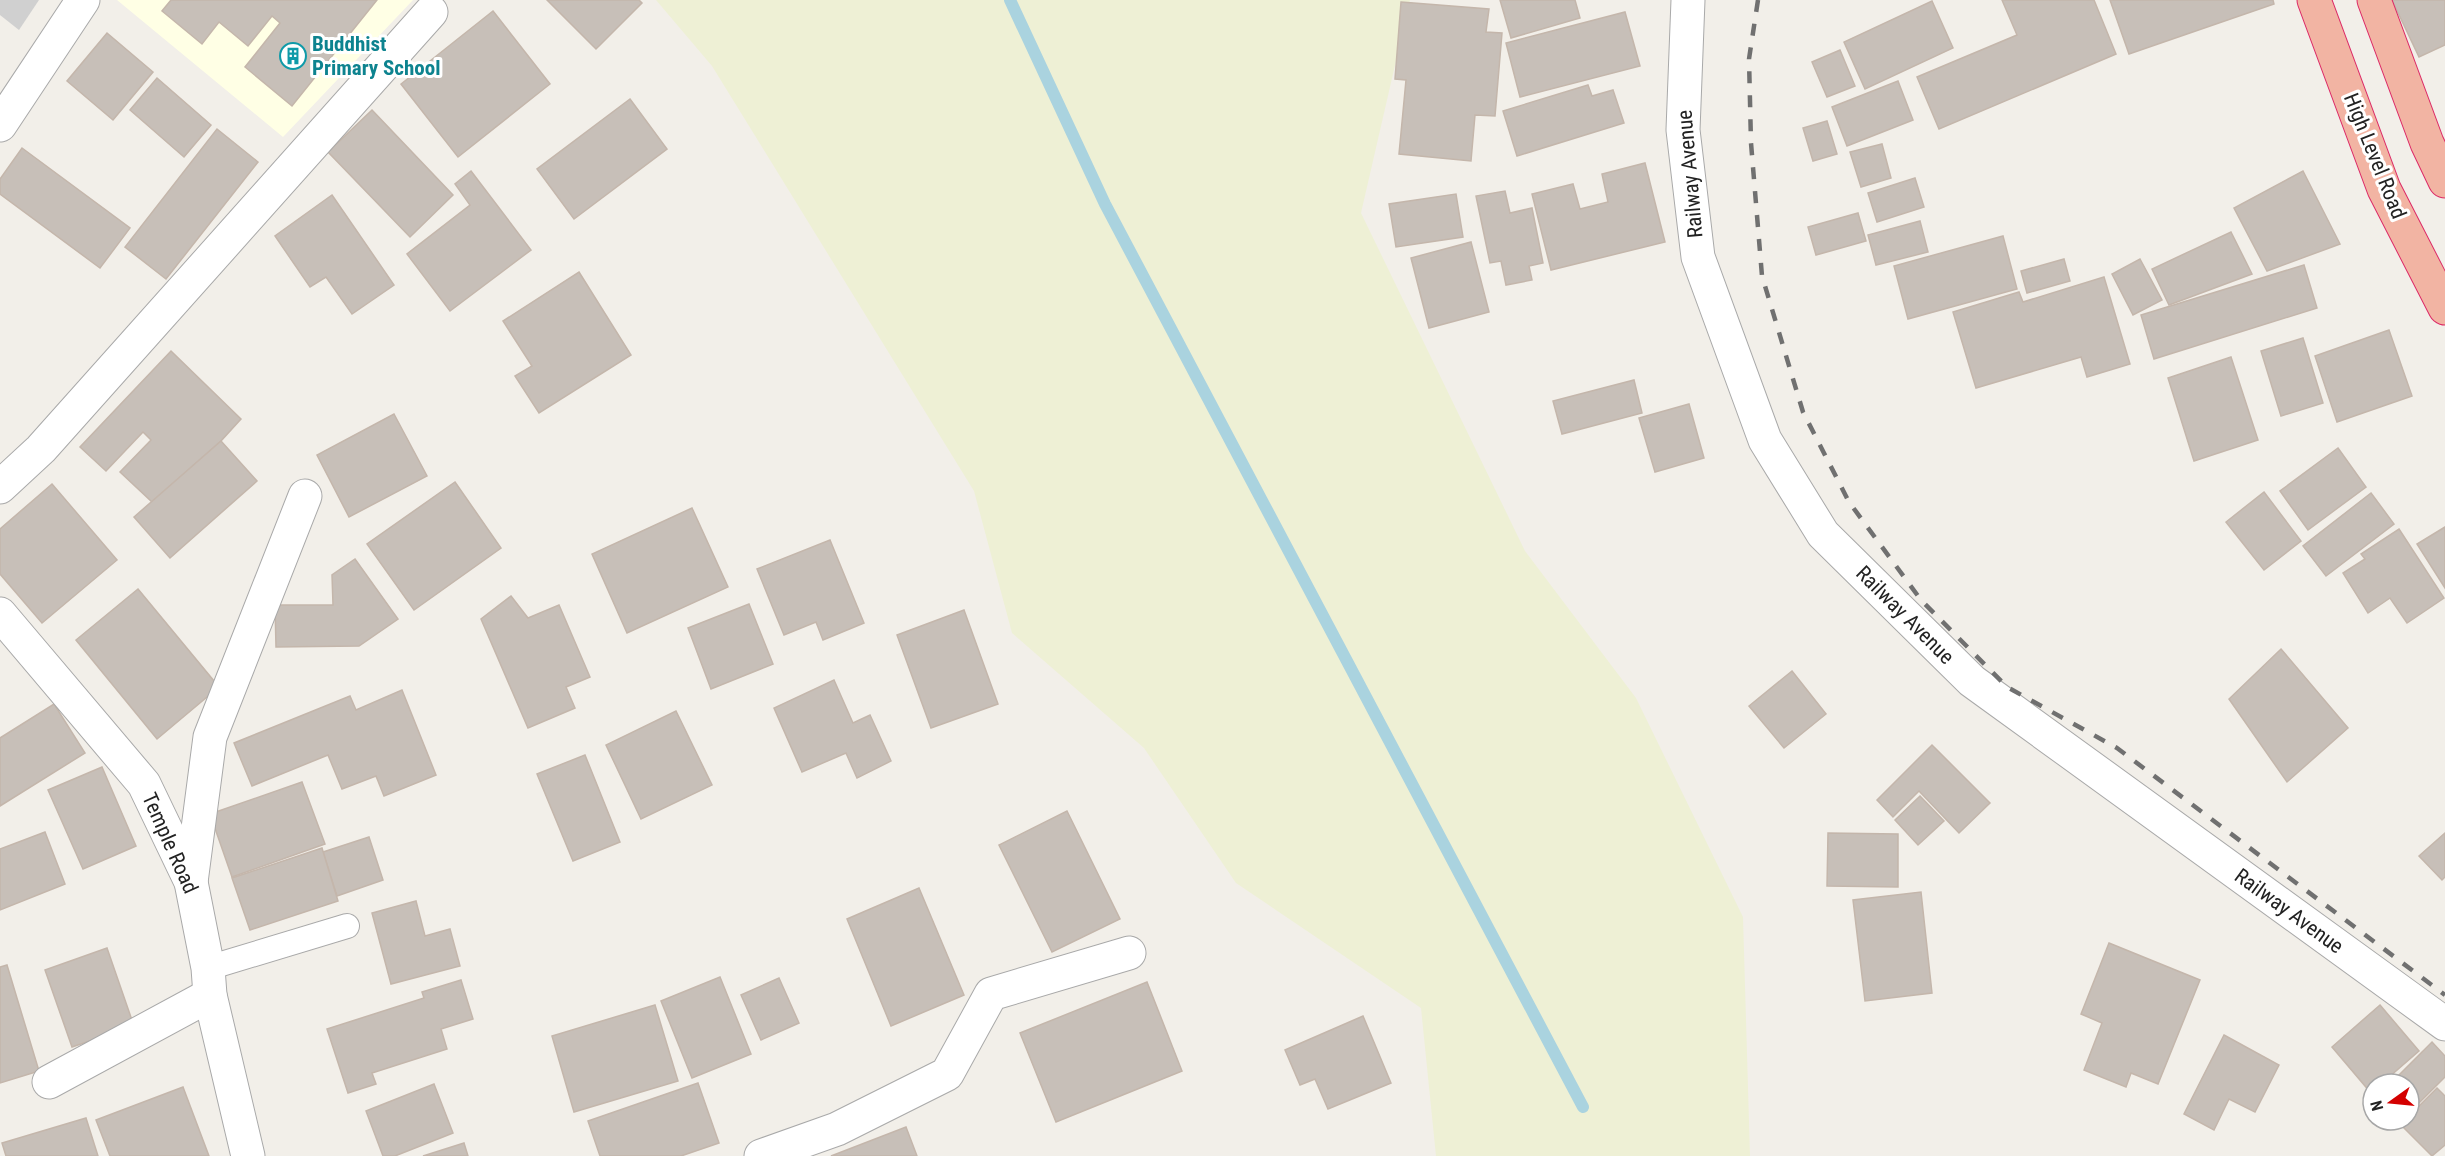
<svg xmlns="http://www.w3.org/2000/svg" width="2445" height="1156" viewBox="0 0 2445 1156" font-family="'Roboto Condensed',sans-serif">
	<rect width="100%" height="100%" fill="#f2efe9"/>
	<!-- education -->
	<polygon fill="#ffffe5" points="117,0 413,0 283,137"/>
	<!-- religious -->
	<polygon fill="#d0d0d0" points="0,0 39,0 19,30 0,15"/>
	<!-- farmland -->
	<polygon fill="#eef0d5" points="656,0 1410,0 1361,213 1525,551 1636,698 1743,917 1750,1156 1436,1156 1421,1008 1236,883 1144,748 1012,633 974,491 712,66"/>
	<g fill="none" stroke-linecap="round" stroke-linejoin="round">
		<!-- stream -->
		<polyline stroke="#aad3df" stroke-width="12" points="1010,0 1105,204 1583,1107"/>
	</g>
	<!-- building -->
	<g fill="#c7bfb8" stroke="#c4b6ab" stroke-width="1.5">
		<polygon points="171,0 377,0 292,106 245,67 280,23 272,16 248,46 219,22 202,44 162,11"/>
		<polygon points="547,0 639,0 642,3 596,49"/>
		<polygon points="1500,0 1575,0 1580,18 1511,38"/>
		<polygon points="2002,0 2094,0 2116,54 1939,129 1917,77 2017,35"/>
		<polygon points="2110,0 2273,0 2274,4 2129,54"/>
		<polygon points="2392,0 2445,0 2445,45 2419,57"/>
		<polygon points="1932,1 1953,48 1865,89 1844,42"/>
		<polygon points="1401,2 1489,9 1486,32 1502,33 1495,116 1475,115 1471,161 1399,154 1406,80 1395,79"/>
		<polygon points="493,11 550,84 458,157 401,84"/>
		<polygon points="1625,12 1640,66 1520,97 1506,43"/>
		<polygon points="107,33 153,72 113,120 67,81"/>
		<polygon points="1840,50 1855,86 1827,97 1812,62"/>
		<polygon points="157,78 211,125 184,157 130,110"/>
		<polygon points="1898,81 1913,120 1847,146 1832,107"/>
		<polygon points="1588,85 1592,96 1613,90 1624,123 1517,156 1503,111"/>
		<polygon points="630,99 667,149 574,219 537,169"/>
		<polygon points="372,110 453,195 410,237 328,152"/>
		<polygon points="1827,121 1837,154 1813,161 1803,128"/>
		<polygon points="217,129 258,162 166,279 125,247"/>
		<polygon points="1882,144 1891,178 1861,187 1850,152"/>
		<polygon points="22,148 130,228 100,268 0,194 0,179"/>
		<polygon points="1645,163 1665,242 1551,270 1532,194 1573,184 1580,209 1608,202 1602,174"/>
		<polygon points="471,171 531,250 450,311 407,254 470,205 455,184"/>
		<polygon points="2303,171 2340,244 2267,271 2234,208"/>
		<polygon points="1915,178 1924,207 1877,222 1868,193"/>
		<polygon points="1505,191 1510,213 1532,208 1543,263 1529,266 1532,280 1506,285 1501,261 1490,263 1476,196"/>
		<polygon points="1456,194 1463,237 1396,247 1389,204"/>
		<polygon points="332,195 394,285 352,314 326,277 310,287 275,236"/>
		<polygon points="1858,213 1866,241 1816,255 1808,227"/>
		<polygon points="1920,221 1928,252 1876,265 1868,235"/>
		<polygon points="2231,232 2252,274 2169,305 2152,269"/>
		<polygon points="2003,236 2017,289 1908,319 1894,266"/>
		<polygon points="1471,242 1489,312 1429,328 1411,258"/>
		<polygon points="2064,259 2070,281 2027,293 2021,271"/>
		<polygon points="2140,259 2162,300 2133,315 2112,274"/>
		<polygon points="2304,265 2317,308 2154,359 2141,315"/>
		<polygon points="579,272 631,355 539,413 515,376 532,366 503,321"/>
		<polygon points="2104,277 2130,364 2087,377 2081,357 1976,388 1953,312 2019,292 2023,302"/>
		<polygon points="2389,330 2412,396 2337,422 2315,356"/>
		<polygon points="2303,338 2323,403 2281,416 2261,351"/>
		<polygon points="171,351 241,419 221,441 152,502 120,472 151,440 143,432 106,471 80,447"/>
		<polygon points="2231,357 2258,440 2194,461 2168,378"/>
		<polygon points="1634,380 1642,413 1562,434 1553,401"/>
		<polygon points="1689,404 1704,458 1655,472 1639,418"/>
		<polygon points="394,414 427,476 349,517 317,455"/>
		<polygon points="221,441 257,481 170,558 134,517"/>
		<polygon points="2338,448 2366,487 2308,530 2280,491"/>
		<polygon points="455,482 501,548 414,610 367,544"/>
		<polygon points="52,484 117,560 42,623 0,574 0,529"/>
		<polygon points="2264,492 2301,541 2264,570 2226,522"/>
		<polygon points="2371,493 2394,524 2326,576 2303,546"/>
		<polygon points="692,508 728,587 627,633 592,554"/>
		<polygon points="2445,527 2445,588 2417,544"/>
		<polygon points="2399,529 2444,598 2407,623 2390,598 2368,613 2343,573 2365,559 2361,554"/>
		<polygon points="830,540 864,623 823,640 816,622 784,635 757,569"/>
		<polygon points="355,559 398,619 359,646 276,647 275,605 333,605 332,575"/>
		<polygon points="138,589 219,687 157,739 76,640"/>
		<polygon points="511,596 528,618 559,605 590,677 566,687 575,708 528,728 481,619"/>
		<polygon points="749,604 773,664 711,689 688,628"/>
		<polygon points="964,610 998,704 931,728 897,635"/>
		<polygon points="2281,649 2348,728 2287,782 2229,699"/>
		<polygon points="1792,671 1826,714 1784,748 1749,706"/>
		<polygon points="834,680 853,723 870,715 891,761 857,778 846,753 802,772 774,708"/>
		<polygon points="402,690 436,775 384,796 376,776 342,789 328,755 252,786 234,743 350,696 356,710"/>
		<polygon points="54,704 85,753 0,806 0,738"/>
		<polygon points="676,711 712,785 641,819 606,745"/>
		<polygon points="1932,745 1990,803 1959,833 1919,791 1893,817 1877,800"/>
		<polygon points="585,755 620,842 573,861 537,774"/>
		<polygon points="102,767 136,846 83,869 48,790"/>
		<polygon points="302,782 325,844 232,877 210,814"/>
		<polygon points="1920,796 1944,821 1918,845 1895,820"/>
		<polygon points="1067,811 1120,919 1052,952 999,845"/>
		<polygon points="45,832 65,884 0,910 0,849"/>
		<polygon points="1828,833 1898,834 1898,887 1827,886"/>
		<polygon points="2445,833 2445,877 2442,880 2419,856"/>
		<polygon points="369,837 383,880 337,896 323,852"/>
		<polygon points="322,848 338,901 250,930 232,878"/>
		<polygon points="919,888 964,995 891,1026 847,919"/>
		<polygon points="1921,892 1932,993 1865,1001 1853,900"/>
		<polygon points="416,901 425,936 450,929 460,966 391,984 372,913"/>
		<polygon points="2109,943 2200,980 2158,1084 2131,1073 2126,1087 2084,1070 2102,1023 2081,1014"/>
		<polygon points="107,948 134,1026 72,1047 45,970"/>
		<polygon points="7,965 39,1071 0,1083 0,967"/>
		<polygon points="720,977 751,1054 692,1078 661,1001"/>
		<polygon points="779,978 799,1023 761,1040 741,995"/>
		<polygon points="461,980 473,1019 441,1029 447,1049 372,1073 376,1084 348,1093 327,1029 424,998 422,992"/>
		<polygon points="1147,982 1182,1071 1056,1122 1020,1033"/>
		<polygon points="655,1005 678,1081 574,1112 552,1036"/>
		<polygon points="2380,1005 2419,1051 2381,1084 2373,1084 2371,1093 2332,1047"/>
		<polygon points="1363,1016 1391,1083 1328,1109 1315,1079 1300,1085 1285,1050"/>
		<polygon points="2224,1035 2279,1065 2255,1112 2229,1099 2214,1130 2184,1114"/>
		<polygon points="2432,1042 2445,1056 2445,1077 2414,1108 2409,1103 2409,1084 2390,1084"/>
		<polygon points="698,1083 719,1143 681,1156 600,1156 588,1121"/>
		<polygon points="434,1084 453,1133 395,1156 383,1156 366,1111"/>
		<polygon points="183,1087 209,1156 110,1156 96,1120"/>
		<polygon points="2437,1088 2445,1096 2445,1145 2432,1156 2401,1125 2406,1120 2409,1120 2409,1116"/>
		<polygon points="86,1118 98,1156 6,1156 2,1143"/>
		<polygon points="906,1127 917,1156 831,1156"/>
		<polygon points="464,1143 468,1156 423,1156"/>
	</g>
	<g fill="none" stroke-linecap="round" stroke-linejoin="round">
		<defs>
			<polyline id="service" points="208,968 347,926"/>
			<g id="minor">
				<polyline points="1688,0 1683,130 1698,257 1765,440 1823,534 1972,681 2445,1024"/>
				<polyline points="0,487 41,449 431,12"/>
				<polyline points="191,882 210,737 305,496"/>
				<polyline points="49,1082 210,995"/>
				<polyline points="761,1156 837,1129 947,1074 991,994 1129,953"/>
			</g>
			<g id="tertiary">
				<polyline points="0,125 83,0"/>
				<polyline points="0,614 144,784 191,882 208,968 210,995 248,1156"/>
			</g>
			<g id="trunk">
				<polyline points="2314,0 2384,189 2445,308"/>
				<polyline points="2374,0 2427,143 2445,181"/>
			</g>
		</defs>
		<!-- service casing -->
		<use href="#service" stroke="#a9a9a9" stroke-width="26"/>
		<!-- minor casing -->
		<use href="#minor" stroke="#a9a9a9" stroke-width="35"/>
		<!-- tertiary casing -->
		<use href="#tertiary" stroke="#a9a9a9" stroke-width="35"/>
		<!-- trunk casing -->
		<use href="#trunk" stroke="#dc2a67" stroke-width="35"/>
		<!-- service -->
		<use href="#service" stroke="#fff" stroke-width="24"/>
		<!-- minor -->
		<use href="#minor" stroke="#fff" stroke-width="33"/>
		<!-- tertiary -->
		<use href="#tertiary" stroke="#fff" stroke-width="33"/>
		<!-- trunk -->
		<use href="#trunk" stroke="#f2b4a3" stroke-width="33"/>
		<!-- rail -->
		<polyline stroke="#707070" stroke-width="4.5" stroke-dasharray="12 12" stroke-linecap="butt" points="1758,0 1749,59 1751,143 1762,276 1803,412 1849,502 1921,600 2007,687 2117,748 2445,995"/>
	</g>
	<!-- icons -->
	<defs>
		<symbol id="building-ring" viewBox="-11 -11 22 22"><circle r="9.5" fill="#fff" stroke="#0f9aa8" stroke-width="1.5"/><path d="M-4-6H4V6H1V3H-1V6H-4ZM-2.5-4.3h1.7v1.8h-1.7ZM.8-4.3h1.7v1.8H.8ZM-2.5-1h1.7V.8h-1.7ZM.8-1h1.7V.8H.8Z" fill="#0f9aa8"/></symbol>
	</defs>
	<g fill-rule="evenodd">
		<use href="#building-ring" x="278" y="41" width="30" height="30"/>
	</g>
	<g text-anchor="middle" stroke-width="6" stroke-linejoin="round" paint-order="stroke">
		<!-- culture labels -->
		<g font-size="21" font-weight="bold" fill="#0d838f" stroke="#fff" text-anchor="start">
			<text x="312" y="51">Buddhist<tspan x="312" dy="24">Primary School</tspan></text>
		</g>
		<!-- street labels -->
		<g font-size="21" fill="#222" stroke="#fff">
			<text transform="translate(2375 156) rotate(68)" y="7">High Level Road</text>
			<text transform="translate(1690 174) rotate(-95)" y="7">Railway Avenue</text>
			<text transform="translate(1905 615) rotate(45)" y="7">Railway Avenue</text>
			<text transform="translate(170 843) rotate(66)" y="7">Temple Road</text>
			<text transform="translate(2289 911) rotate(36)" y="7">Railway Avenue</text>
		</g>
	</g>
	<!-- north arrow -->
	<g transform="translate(2391 1102) rotate(255)"><circle r="28" fill="#ffffff" stroke="#a7a7a7" stroke-width="1.5"/>
	<path d="M0-4.5L10 22L0 15L-10 22Z" fill="#d40000"/>
	<text y="-9" font-size="16" font-weight="bold" text-anchor="middle" fill="#222222">N</text>
	</g>
</svg>
